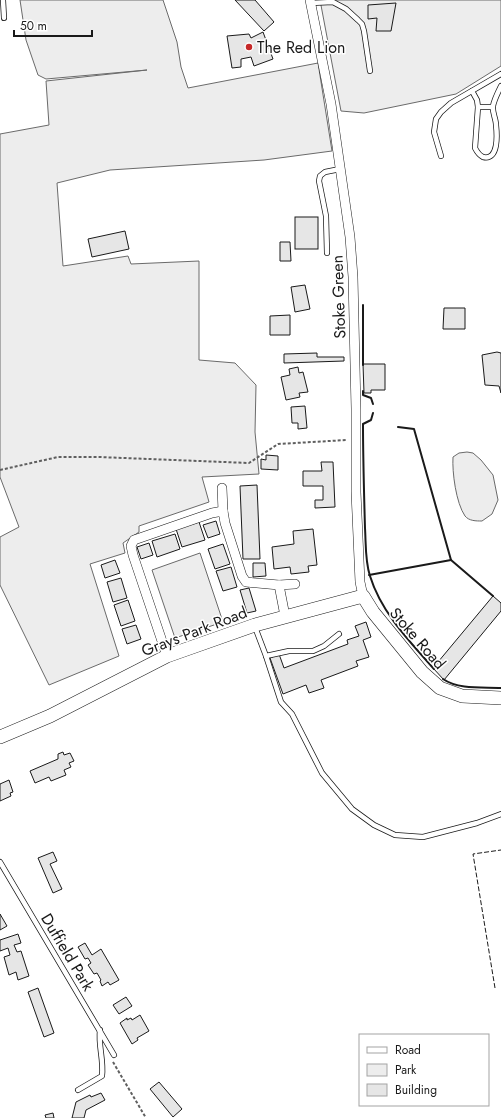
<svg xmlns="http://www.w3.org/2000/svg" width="501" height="1118" viewBox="0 0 501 1118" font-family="Jost,sans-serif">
	<rect width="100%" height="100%" fill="#fff"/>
	<!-- green -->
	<g fill="#ededed" stroke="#6a6a6a">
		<polygon points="20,0 163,0 177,42 181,67 188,88 318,63 332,151 264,160 110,170 57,183 63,266 128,256 131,264 199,261 199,360 235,363 256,385 255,432 259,474 202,477 209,502 139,526 139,532 123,543 125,553 90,564 119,656 49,685 0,585 0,537 19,527 0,477 0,134 49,125 46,81 147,70 46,79 38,75 26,40"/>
		<polygon points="320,0 501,0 501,66 456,94 364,113 341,111"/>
		<path d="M467 452 473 453 481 460 493 475 498 500 492 514 482 521C476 521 469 521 465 516 456 503 452 472 453 457L459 453Z"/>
		<polygon points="200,553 223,622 175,638 152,570"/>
	</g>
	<!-- building -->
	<g fill="#e6e6e6" stroke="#1a1a1a">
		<polygon points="235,0 255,0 274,22 264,31"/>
		<polygon points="396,3 391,31 376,31 377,18 368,19 368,5"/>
		<polygon points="263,32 273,59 254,66 251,57 241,59 241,67 232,68 227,36 249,34 251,38"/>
		<rect x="295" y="217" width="23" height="32"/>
		<polygon points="125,231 129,249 92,257 88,239"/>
		<polygon points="280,242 290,242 291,261 280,261"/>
		<polygon points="305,285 310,309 295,312 291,287"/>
		<polygon points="444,308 465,308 465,329 443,329"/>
		<polygon points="290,315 290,335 270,335 270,316"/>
		<polygon points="497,352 501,353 501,393 499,386 485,385 482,355"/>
		<polygon points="317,353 317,357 344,357 344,361 284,363 284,354"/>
		<polygon points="363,364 385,364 385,390 371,390 371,393 364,393"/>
		<polygon points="298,367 299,373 303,372 308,392 299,393 300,397 286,400 281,377 290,375 289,369"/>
		<polygon points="305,406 307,428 298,429 298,423 292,423 291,407"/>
		<polygon points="266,455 278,456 278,470 261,469 261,459 266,460"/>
		<polygon points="321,462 333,462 335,507 315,508 315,500 323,500 323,486 303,486 303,471 322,471"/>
		<polygon points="257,485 260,559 243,559 240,486"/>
		<polygon points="216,521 220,534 208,538 203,525"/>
		<polygon points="199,522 205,540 182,547 176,529"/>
		<polygon points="313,529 317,565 308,566 309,572 291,574 290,567 274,569 272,547 294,544 293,531"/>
		<polygon points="175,534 180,549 157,557 152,541"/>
		<polygon points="149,543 153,555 141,559 137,547"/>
		<polygon points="223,544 230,564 215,569 208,549"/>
		<polygon points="115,560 120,573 105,578 101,565"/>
		<polygon points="253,563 265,563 266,576 253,577"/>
		<polygon points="231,567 237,587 223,591 216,571"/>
		<polygon points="121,578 127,598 113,602 107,582"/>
		<polygon points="249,588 256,611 247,613 240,590"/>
		<polygon points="493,596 501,603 501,611 444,680 433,668"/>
		<polygon points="128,600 135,621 121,626 114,605"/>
		<polygon points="366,622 371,637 363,640 369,657 356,661 358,666 321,680 324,688 309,693 306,685 283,694 270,658 279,654 284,668 348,644 347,640 359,636 355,626"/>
		<polygon points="136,625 141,639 127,644 122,629"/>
		<polygon points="63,752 64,755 70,753 74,761 69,763 71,767 64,770 66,775 51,781 49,777 35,783 30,771 58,759 58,754"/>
		<polygon points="9,780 13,792 10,793 11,796 0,801 0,784"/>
		<polygon points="53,852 57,861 50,864 62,889 53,893 38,858"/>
		<polygon points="0,914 7,926 0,930"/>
		<polygon points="18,934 21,943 14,945 17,952 21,951 29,976 18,980 16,972 9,975 4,957 10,955 8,948 0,951 0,940"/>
		<polygon points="85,943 92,955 101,949 119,980 110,985 108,982 102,986 100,981 101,980 97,973 94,974 88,965 91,963 88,958 85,959 78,947"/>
		<polygon points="38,988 54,1033 44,1037 28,992"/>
		<polygon points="126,997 132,1006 119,1014 113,1005"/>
		<polygon points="140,1015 149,1031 137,1038 138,1040 132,1044 120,1023 127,1018 127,1020 131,1018 132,1020"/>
		<polygon points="159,1082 182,1109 173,1117 150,1089"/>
		<polygon points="101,1093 105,1100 86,1110 84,1118 72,1118 76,1102 90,1095 91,1097"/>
		<polygon points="53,1113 54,1118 46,1118 45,1115"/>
	</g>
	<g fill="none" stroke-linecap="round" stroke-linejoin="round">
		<defs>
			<g id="service">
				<polyline points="3,0 4,18"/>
				<polyline points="311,3 333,2 346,9 358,20 362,24 364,31 370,71"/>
				<path d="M472 91 477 100 478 107 475 148C477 152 479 155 483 157 499 161 497 134 496 125 496 119 492 112 493 106 494 100 498 92 501 86"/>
				<polyline points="478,107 493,107"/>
				<polyline points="441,156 434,132 436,119 441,112 451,103 501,74"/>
				<polyline points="327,253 326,216 319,181 320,176 325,172 340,169"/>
				<polyline points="255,627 266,656 281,702 292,714 322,773 352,809 374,825 395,835 423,837 477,823 501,814"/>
				<polyline points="266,656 289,651 313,651 324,646 339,634"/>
				<polyline points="0,862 114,1055"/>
				<path d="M78 1090 102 1076C104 1060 98 1046 100 1030"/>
			</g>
			<g id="minor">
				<polyline points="310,0 331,104 350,237 353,277 356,409 356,492 360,582 363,596"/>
				<polyline points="222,488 223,511"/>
				<polyline points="279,585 295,584"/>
				<polyline points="167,656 133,555 131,546 134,540 212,513 223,511 225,523 242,576 246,582 279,585 285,616"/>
			</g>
			<polyline id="secondary" points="0,737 50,716 167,656 255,625 363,596 373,612 422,672 440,688 462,696 501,698"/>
		</defs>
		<!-- service casing -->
		<use href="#service" stroke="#1a1a1a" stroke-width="6"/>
		<!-- minor casing -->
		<use href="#minor" stroke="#1a1a1a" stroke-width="10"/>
		<!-- secondary casing -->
		<use href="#secondary" stroke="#1a1a1a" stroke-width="14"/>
		<!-- path -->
		<g stroke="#5f5f5f" stroke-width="2" stroke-dasharray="3 2" stroke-linecap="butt">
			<polyline points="0,470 58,457 99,457 249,463 278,444 347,440"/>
			<polyline points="113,1062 146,1118"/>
		</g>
		<!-- service -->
		<use href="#service" stroke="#fff" stroke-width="4.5"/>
		<!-- minor -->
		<use href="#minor" stroke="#fff" stroke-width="9"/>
		<!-- secondary -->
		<use href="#secondary" stroke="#fff" stroke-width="13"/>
		<!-- fence -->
		<polyline stroke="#1a1a1a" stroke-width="1" stroke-dasharray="5 2" stroke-linecap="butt" points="495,988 473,854 501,850"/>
		<!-- wall -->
		<g stroke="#1a1a1a" stroke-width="2">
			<polyline points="363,365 363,305"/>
			<polyline points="363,391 363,395 371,398 373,404"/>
			<path d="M373 413 371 420 363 424C363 458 364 493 365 528 366 544 365 561 370 576 381 612 409 641 434 669"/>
			<polyline points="398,427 414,429 451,560 493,596"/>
			<polyline points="369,575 451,560"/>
			<path d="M443 679C459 690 483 687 501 688"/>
		</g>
	</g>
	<!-- markers -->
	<circle fill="#c62828" stroke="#fff" stroke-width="1.5" cx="249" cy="47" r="4"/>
	<g text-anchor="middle" stroke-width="3" stroke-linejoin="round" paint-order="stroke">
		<!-- poi labels -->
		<g font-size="16" fill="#1a1a1a" stroke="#fff" text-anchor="start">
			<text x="257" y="53">The Red Lion</text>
		</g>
		<!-- street labels -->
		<g font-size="16" fill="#1a1a1a" stroke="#fff">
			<text transform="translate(338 297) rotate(-92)" y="6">Stoke Green</text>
			<text transform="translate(194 631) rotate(-21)" y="6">Grays Park Road</text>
			<text transform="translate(418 638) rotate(49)" y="6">Stoke Road</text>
			<text transform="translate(68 952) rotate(59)" y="6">Duffield Park</text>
		</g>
	</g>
	<!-- legend -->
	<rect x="359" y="1034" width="130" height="72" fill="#ffffff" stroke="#a3a3a3"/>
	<rect x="367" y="1047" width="20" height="6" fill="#ffffff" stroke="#a3a3a3"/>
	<text x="395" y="1054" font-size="12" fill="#1a1a1a">Road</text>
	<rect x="367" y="1064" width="20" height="12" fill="#ededed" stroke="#a3a3a3"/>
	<text x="395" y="1074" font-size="12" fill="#1a1a1a">Park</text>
	<rect x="367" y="1084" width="20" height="12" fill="#e6e6e6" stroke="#a3a3a3"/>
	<text x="395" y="1094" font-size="12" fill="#1a1a1a">Building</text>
	<!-- scale -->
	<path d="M14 30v6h78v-6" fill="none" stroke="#1a1a1a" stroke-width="2"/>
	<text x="20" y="30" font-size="12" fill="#1a1a1a" stroke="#ffffff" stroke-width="3" paint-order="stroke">50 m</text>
</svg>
